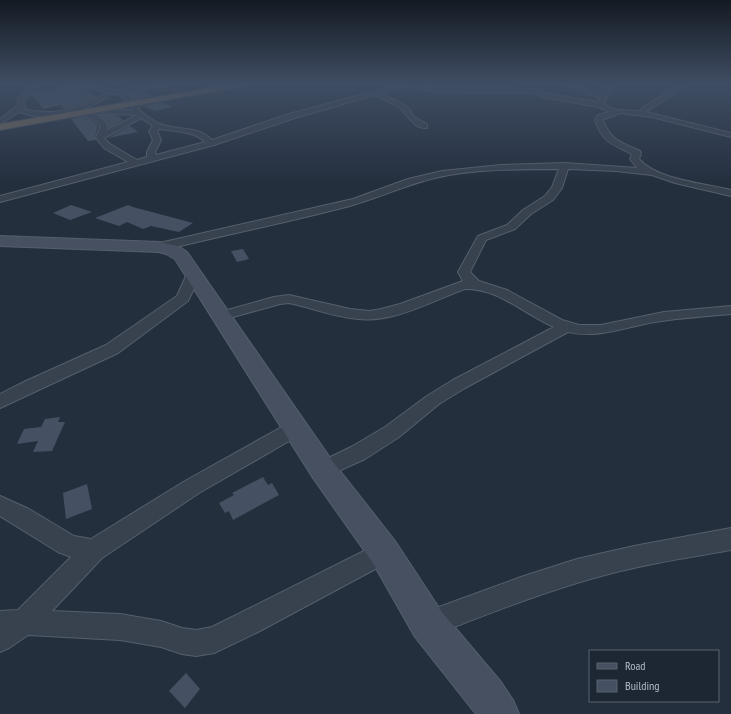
<svg xmlns="http://www.w3.org/2000/svg" width="731" height="714" viewBox="0 0 731 714" font-family="'PT Sans Narrow',sans-serif">
	<rect width="100%" height="100%" fill="#242f3e"/>
	<!-- building -->
	<g fill="#455162">
		<polygon points="51,84 80,84 96,97 83,104 69,108 64,109 61,105 43,109 32,95 34,92 60,88"/>
		<polygon points="143,90 153,96 133,100 127,94"/>
		<polygon points="163,102 172,107 155,111 143,106"/>
		<polygon points="101,113 118,116 123,120 109,128 107,122 97,114"/>
		<polygon points="84,116 98,125 95,137 96,140 88,141 71,119"/>
		<polygon points="130,126 138,132 108,138"/>
		<polygon points="71,205 92,212 70,220 53,213"/>
		<polygon points="128,205 133,207 193,223 179,232 151,226 143,229 127,222 119,226 95,218"/>
		<polygon points="243,249 249,259 237,262 231,251"/>
		<polygon points="60,417 58,422 65,422 52,451 33,452 38,441 17,444 24,429 41,427 45,419"/>
		<polygon points="263,477 268,485 272,483 279,495 233,520 229,511 225,513 219,503 234,495 232,493"/>
		<polygon points="87,484 92,509 66,519 63,493"/>
		<polygon points="186,673 200,689 185,708 169,691"/>
	</g>
	<g fill="none" stroke-linecap="round" stroke-linejoin="round">
		<defs>
			<g id="street">
				<path d="M37 84H45L33 89V93L23 100 25 106 23 109C42 114 66 113 84 105 91 102 98 96 106 94L108 95V97L82 110C91 111 110 120 107 130L137 115 111 114 97 111V109L132 110 133 107 140 100 143 102 139 108V110C145 114 153 122 160 124 177 131 198 125 212 140L289 114 395 86 391 84H406L438 88 534 89 545 93 598 102 600 98 561 84H569L602 94 606 87 605 84H611L612 87 604 102C607 112 629 110 638 111L679 84H685C682 91 654 105 646 112L731 133V137L652 117 620 113 604 119 603 120C611 141 621 142 640 151L641 153 639 159C657 180 704 183 731 190V196L675 183 652 175 616 171 568 169 562 188 553 200 531 214 515 229 486 240 470 272 479 281 507 290 562 320 579 325H601L664 312 731 306V314C706 316 680 318 655 322 625 327 598 339 568 332L465 388 439 404 399 437 365 459 323 478 316 476 313 470 316 464 351 447 385 427 427 396 453 380 554 327C524 314 498 288 465 289 431 301 395 323 358 319 335 317 312 308 289 303L280 304 222 320 217 319 215 316 217 313 274 297 289 295 350 309 370 311 381 309 400 304 463 281 458 272 478 236 507 225 523 210 545 196 552 187 559 169C521 169 472 169 435 178 405 185 376 199 346 207 284 223 221 236 159 251L155 250 153 247 155 244 353 199 408 179 442 171 501 165 565 163 637 168 630 159 632 154C612 144 603 143 595 120L598 115 609 112 599 107 543 97 533 93 438 92 404 87 381 94 402 104 410 110 413 116 427 124V128C413 130 407 112 397 106 390 102 382 98 374 95L295 118 214 145 0 202V196L128 162 104 148 96 138 100 127V124L83 114 34 116 19 112 0 124V119L18 105V98L28 91V87ZM141 118 153 126 149 131 153 140 147 152V157L137 160 110 144 104 138ZM159 129C173 131 195 131 205 142L156 155 155 152 161 140 157 131Z"/>
				<polygon points="83,84 90,84 106,89 119,91 138,85 173,84 170,86 139,89 124,93 131,98 132,104 129,106 126,104 125,99 118,94 103,92"/>
				<polygon points="193,272 198,273 200,276 188,301 118,353 0,408 0,394 26,381 106,345 177,296 186,276 188,273"/>
				<polygon points="296,421 303,423 305,428 303,433 199,493 102,558 52,611 120,614 161,621 182,628 196,630 212,627 384,541 392,544 396,552 392,560 256,633 214,653 196,656 182,654 161,647 120,640 28,635 9,648 0,652 0,611 18,610 71,557 58,552 0,516 0,496 29,509 74,536 91,539 185,481 289,423"/>
				<path d="M731 528V550C685 558 639 565 594 578 537 594 483 616 428 637L419 633 415 624 419 615 428 611 521 577 577 559 634 546Z"/>
			</g>
			<polygon id="secondary" points="0,236 159,242 178,246 187,252 333,462 395,541 441,611 501,682 513,700 519,714 476,714 415,637 373,563 313,478 175,259 166,254 159,252 0,246"/>
			<polygon id="highway" points="232,84 248,84 244,86 0,130 0,124"/>
		</defs>
		<!-- street casing -->
		<use href="#street" stroke="#565f6c" stroke-width="2"/>
		<!-- secondary casing -->
		<use href="#secondary" stroke="#565f6c" stroke-width="2"/>
		<!-- highway casing -->
		<use href="#highway" stroke="#434c59" stroke-width="2"/>
		<!-- street -->
		<use href="#street" fill="#38414e" fill-rule="evenodd"/>
		<!-- secondary -->
		<use href="#secondary" fill="#465061" fill-rule="evenodd"/>
		<!-- highway -->
		<use href="#highway" fill="#746855" fill-rule="evenodd"/>
	</g>
	<!-- sky -->
	<linearGradient id="sky" x2="0" y2="1"><stop stop-color="#141a22"/><stop offset="0.46" stop-color="#3f4d63"/><stop offset="1" stop-color="#3f4d63" stop-opacity="0"/></linearGradient>
	<rect width="731" height="183" fill="url(#sky)"/>
	<!-- legend -->
	<rect x="589" y="650" width="130" height="52" fill="#1d2633" stroke="#59626f"/>
	<rect x="597" y="663" width="20" height="6" fill="#465061" stroke="#59626f"/>
	<text x="625" y="670" font-size="12" fill="#b4bcc9">Road</text>
	<rect x="597" y="680" width="20" height="12" fill="#455162" stroke="#59626f"/>
	<text x="625" y="690" font-size="12" fill="#b4bcc9">Building</text>
</svg>
